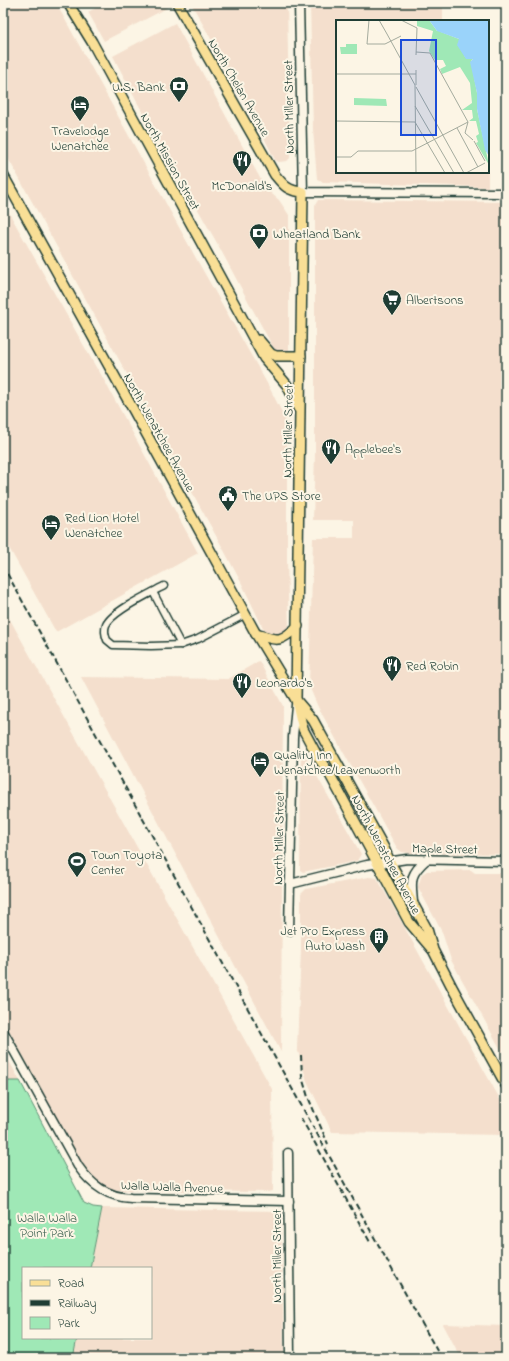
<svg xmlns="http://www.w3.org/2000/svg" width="509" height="1361" viewBox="0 0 509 1361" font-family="'Indie Flower',sans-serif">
	<rect width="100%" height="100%" fill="#fcf5e5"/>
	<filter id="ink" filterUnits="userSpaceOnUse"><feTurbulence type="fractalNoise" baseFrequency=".025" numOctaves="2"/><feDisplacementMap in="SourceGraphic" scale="8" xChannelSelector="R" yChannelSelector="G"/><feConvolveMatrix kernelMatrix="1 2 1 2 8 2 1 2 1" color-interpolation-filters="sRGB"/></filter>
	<g filter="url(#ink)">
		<!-- built -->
		<g fill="#f4dfcd">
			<polygon points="3,3 56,3 197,260 268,385 287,422 287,560 289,632 279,637 266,634 242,584 220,543 3,149"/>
			<polygon points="105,3 164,3 167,8 104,41 88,12"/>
			<polygon points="191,3 287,3 290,158 287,161 279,162 275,160 251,111"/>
			<polygon points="310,3 443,3 443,21 337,21 337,172 488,172 488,187 323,182 317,179 313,130"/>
			<polygon points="175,23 266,189 279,200 289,215 289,351 275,351 217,243 137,102 113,56"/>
			<polygon points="318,200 506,202 506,854 409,853 402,852 397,848 318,707 309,686 313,538 354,538 354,520 313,520 315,453 315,205"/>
			<polygon points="3,202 97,369 98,369 198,553 56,632 3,537"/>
			<polygon points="3,607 272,1089 273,1191 267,1192 115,1190 101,1188 92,1183 3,1020"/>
			<polygon points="259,661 283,706 281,1052 81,677 228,679"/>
			<polygon points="301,748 361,854 357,861 303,872 300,870"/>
			<polygon points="471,870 475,873 506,873 506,1059 451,960 442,932 418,887 422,874 427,871"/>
			<polygon points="369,877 377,878 506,1110 506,1135 332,1132 307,1081 297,1048 301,950 301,894 306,889"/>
			<polygon points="3,1050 20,1081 3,1081"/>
			<polygon points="102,1208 281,1211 284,1358 73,1358 77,1338 151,1338 151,1268 90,1268"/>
			<polygon points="443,1324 506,1326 506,1358 461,1358"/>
		</g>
		<!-- green -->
		<polygon fill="#9fe8b6" stroke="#5f9275" points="3,1081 20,1081 84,1203 93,1207 102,1208 90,1268 23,1268 23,1338 77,1338 73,1358 3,1358"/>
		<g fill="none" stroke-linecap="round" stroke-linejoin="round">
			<defs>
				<g id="street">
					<path d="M164 586C151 593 112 611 106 625 104 630 105 635 107 640L113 645 151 646 181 645 198 639 246 614"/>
					<polyline points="153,592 181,645"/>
				</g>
				<g id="secondary">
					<polyline points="299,3 303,192 506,193"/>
					<polyline points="290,884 367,865 407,859 506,861"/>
					<path d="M413 902C411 880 409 875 427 859"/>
					<polyline points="289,931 293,737 296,705"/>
					<path d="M3 1031 78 1166C91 1185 107 1197 131 1198L289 1201"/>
					<polyline points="288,1153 290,1358"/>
				</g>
				<g id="primary">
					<polyline points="68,3 92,42 264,358 287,385 298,408"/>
					<path d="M177 3 275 175C284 186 288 191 303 192L296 700 303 729 318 757 329 773 409 922 432 949"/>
					<polyline points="3,175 134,411 256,634 296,700 313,720 384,848 390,862 427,929 433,950 453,989 506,1085"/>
					<polyline points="259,340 271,354 276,356 301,356"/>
					<path d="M256 634C278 641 280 643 298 626"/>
				</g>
			</defs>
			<!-- street casing -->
			<use href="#street" stroke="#1f3d34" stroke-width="9"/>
			<!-- secondary casing -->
			<use href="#secondary" stroke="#1f3d34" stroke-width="11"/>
			<!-- primary casing -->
			<use href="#primary" stroke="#1f3d34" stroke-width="12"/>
			<!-- street -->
			<use href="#street" stroke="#fcf5e5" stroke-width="6"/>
			<!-- secondary -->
			<use href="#secondary" stroke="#fcf5e5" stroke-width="8"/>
			<!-- primary -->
			<use href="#primary" stroke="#f9df96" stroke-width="9"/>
			<!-- rail -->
			<g stroke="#1f3d34" stroke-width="2" stroke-dasharray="6 3" stroke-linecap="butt">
				<polyline points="3,566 441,1358"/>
				<polyline points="301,1055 302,1077 308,1097 328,1144"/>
				<polyline points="301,1118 370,1242"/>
			</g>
		</g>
	</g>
	<!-- icons -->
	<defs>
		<symbol id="bank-pin" viewBox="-11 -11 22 30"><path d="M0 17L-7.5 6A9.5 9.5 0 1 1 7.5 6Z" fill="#1f3d34" stroke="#fcf5e5"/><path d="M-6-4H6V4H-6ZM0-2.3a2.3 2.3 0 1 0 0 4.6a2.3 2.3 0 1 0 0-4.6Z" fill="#fff"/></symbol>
		<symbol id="hotel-pin" viewBox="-11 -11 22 30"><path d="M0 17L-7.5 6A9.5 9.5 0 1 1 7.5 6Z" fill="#1f3d34" stroke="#fcf5e5"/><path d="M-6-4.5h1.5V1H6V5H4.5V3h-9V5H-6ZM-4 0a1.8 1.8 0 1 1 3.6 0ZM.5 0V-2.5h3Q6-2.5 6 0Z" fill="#fff"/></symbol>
		<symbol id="restaurant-pin" viewBox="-11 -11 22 30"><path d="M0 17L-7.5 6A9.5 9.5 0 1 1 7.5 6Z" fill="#1f3d34" stroke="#fcf5e5"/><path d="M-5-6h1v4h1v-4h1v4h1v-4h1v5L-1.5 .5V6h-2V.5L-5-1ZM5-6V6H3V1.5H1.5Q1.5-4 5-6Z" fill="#fff"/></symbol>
		<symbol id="supermarket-pin" viewBox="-11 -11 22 30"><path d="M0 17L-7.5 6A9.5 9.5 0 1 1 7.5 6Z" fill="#1f3d34" stroke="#fcf5e5"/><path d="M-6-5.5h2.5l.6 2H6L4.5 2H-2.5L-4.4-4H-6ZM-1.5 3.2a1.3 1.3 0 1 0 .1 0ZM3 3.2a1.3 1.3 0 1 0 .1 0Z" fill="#fff"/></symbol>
		<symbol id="civic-pin" viewBox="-11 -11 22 30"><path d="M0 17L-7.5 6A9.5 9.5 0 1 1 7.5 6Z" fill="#1f3d34" stroke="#fcf5e5"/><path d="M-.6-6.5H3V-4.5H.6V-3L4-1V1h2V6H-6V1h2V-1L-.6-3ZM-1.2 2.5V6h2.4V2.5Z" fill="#fff"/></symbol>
		<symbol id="stadium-pin" viewBox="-11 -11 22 30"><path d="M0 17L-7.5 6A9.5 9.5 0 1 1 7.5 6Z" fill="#1f3d34" stroke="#fcf5e5"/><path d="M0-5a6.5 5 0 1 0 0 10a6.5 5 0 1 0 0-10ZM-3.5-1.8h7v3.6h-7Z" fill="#fff"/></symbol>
		<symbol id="building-pin" viewBox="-11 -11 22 30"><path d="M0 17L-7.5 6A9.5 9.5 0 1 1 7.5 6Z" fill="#1f3d34" stroke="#fcf5e5"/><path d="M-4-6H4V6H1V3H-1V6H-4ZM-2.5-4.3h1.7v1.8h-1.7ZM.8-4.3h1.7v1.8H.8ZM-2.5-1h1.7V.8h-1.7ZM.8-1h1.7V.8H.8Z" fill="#fff"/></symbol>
	</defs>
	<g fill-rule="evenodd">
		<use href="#bank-pin" x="168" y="75" width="22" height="30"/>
		<use href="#hotel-pin" x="69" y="94" width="22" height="30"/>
		<use href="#restaurant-pin" x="231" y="149" width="22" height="30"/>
		<use href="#bank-pin" x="248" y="222" width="22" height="30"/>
		<use href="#supermarket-pin" x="381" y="288" width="22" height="30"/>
		<use href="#restaurant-pin" x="320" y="437" width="22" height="30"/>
		<use href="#civic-pin" x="217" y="484" width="22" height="30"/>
		<use href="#hotel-pin" x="40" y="513" width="22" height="30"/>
		<use href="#restaurant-pin" x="381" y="654" width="22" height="30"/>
		<use href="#restaurant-pin" x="231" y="671" width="22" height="30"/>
		<use href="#hotel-pin" x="249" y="750" width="22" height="30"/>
		<use href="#stadium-pin" x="66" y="850" width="22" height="30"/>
		<use href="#building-pin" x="368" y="926" width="22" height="30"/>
	</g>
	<g text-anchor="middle" stroke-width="4" stroke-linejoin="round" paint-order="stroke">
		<!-- poi labels -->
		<g font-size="13" fill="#1f3d34" stroke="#fcf5e5" text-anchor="start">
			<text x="165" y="91" text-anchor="end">U.S. Bank</text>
			<text x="80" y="135" text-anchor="middle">Travelodge<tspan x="80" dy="15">Wenatchee</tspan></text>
			<text x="242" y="190" text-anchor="middle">McDonald's</text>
			<text x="273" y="238">Wheatland Bank</text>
			<text x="406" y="304">Albertsons</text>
			<text x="345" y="453">Applebee's</text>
			<text x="242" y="500">The UPS Store</text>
			<text x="65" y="522">Red Lion Hotel<tspan x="65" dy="15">Wenatchee</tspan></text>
			<text x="406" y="670">Red Robin</text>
			<text x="256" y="687">Leonardo's</text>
			<text x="274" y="759">Quality Inn<tspan x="274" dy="15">Wenatchee/Leavenworth</tspan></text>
			<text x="91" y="859">Town Toyota<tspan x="91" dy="15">Center</tspan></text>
			<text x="365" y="935" text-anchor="end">Jet Pro Express<tspan x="365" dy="15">Auto Wash</tspan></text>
		</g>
		<!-- street labels -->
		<g font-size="13" fill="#1f3d34" stroke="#fcf5e5">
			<text transform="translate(240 87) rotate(60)" y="5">North Chelan Avenue</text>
			<text transform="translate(288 107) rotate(-91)" y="5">North Miller Street</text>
			<text transform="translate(171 161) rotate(61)" y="5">North Mission Street</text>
			<text transform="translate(287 431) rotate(-89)" y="5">North Miller Street</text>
			<text transform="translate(160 432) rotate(61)" y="5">North Wenatchee Avenue</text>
			<text transform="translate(278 838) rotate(-89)" y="5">North Miller Street</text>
			<text transform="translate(445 848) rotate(1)" y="5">Maple Street</text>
			<text transform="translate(387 854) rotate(62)" y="5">North Wenatchee Avenue</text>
			<text transform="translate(172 1186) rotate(2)" y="5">Walla Walla Avenue</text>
			<text transform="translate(276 1256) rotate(-90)" y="5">North Miller Street</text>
		</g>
		<!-- park labels -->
		<g font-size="13" fill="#395f4e" stroke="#fcf5e5">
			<text x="47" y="1222">Walla Walla<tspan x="47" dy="15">Point Park</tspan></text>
		</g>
	</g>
	<!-- overview -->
	<g transform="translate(336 20)">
		<rect width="153" height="153" fill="#fcf5e5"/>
		<path d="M81 0H93L101 11V7L105 12 123 19 129 37 137 39 135 41 141 73V89L153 145 140 123 142 122 140 116 143 114 140 101H133L137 98 136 90H126L136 83 134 63 124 47 106 54 104 49 110 46 107 40H99L93 31 97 11 81 6ZM10 24H21V34H5L4 27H10ZM18 78 50 79 51 86 18 85Z" fill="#9fe8b6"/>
		<path d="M93 0H153V136L149 130 141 89V73L134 42 137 39H130L121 25 123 19 101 11Z" fill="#9ad3fa"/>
		<path fill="none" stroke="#a4ab9e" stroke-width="1" d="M33 0 31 24H49L65 16M43 0 51 14M65 0 81 8 80 35M51 14 79 65 80 153M80 32 94 33 132 102M0 54H80M80 65V50M80 67 128 153M79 86 118 153M0 101 79 102M79 102 109 153M132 102 129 113 137 120M121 108 142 147M138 121 149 141M0 137H15L22 131H76L132 102M130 153 149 143"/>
		<path fill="#1d4ed8" fill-opacity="0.15" stroke="#1d4ed8" stroke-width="2" d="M65 20H100V115H65Z"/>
		<rect width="153" height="153" fill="none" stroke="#1f3d34" stroke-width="2"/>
	</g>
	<!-- margin -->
	<rect width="509" height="1361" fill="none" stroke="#fcf5e5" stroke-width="16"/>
	<rect x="8" y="8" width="493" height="1345" fill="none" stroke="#1f3d34" stroke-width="1.5" filter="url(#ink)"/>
	<!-- legend -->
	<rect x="22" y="1267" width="130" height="72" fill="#fcf5e5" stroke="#a4ab9e"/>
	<rect x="30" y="1280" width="20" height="6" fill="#f9df96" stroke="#a4ab9e"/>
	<text x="58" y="1287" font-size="12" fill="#1f3d34">Road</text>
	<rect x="30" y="1300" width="20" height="6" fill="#1f3d34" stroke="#a4ab9e"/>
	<text x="58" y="1307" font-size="12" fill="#1f3d34">Railway</text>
	<rect x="30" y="1317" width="20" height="12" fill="#9fe8b6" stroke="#a4ab9e"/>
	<text x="58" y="1327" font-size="12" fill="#1f3d34">Park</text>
</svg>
